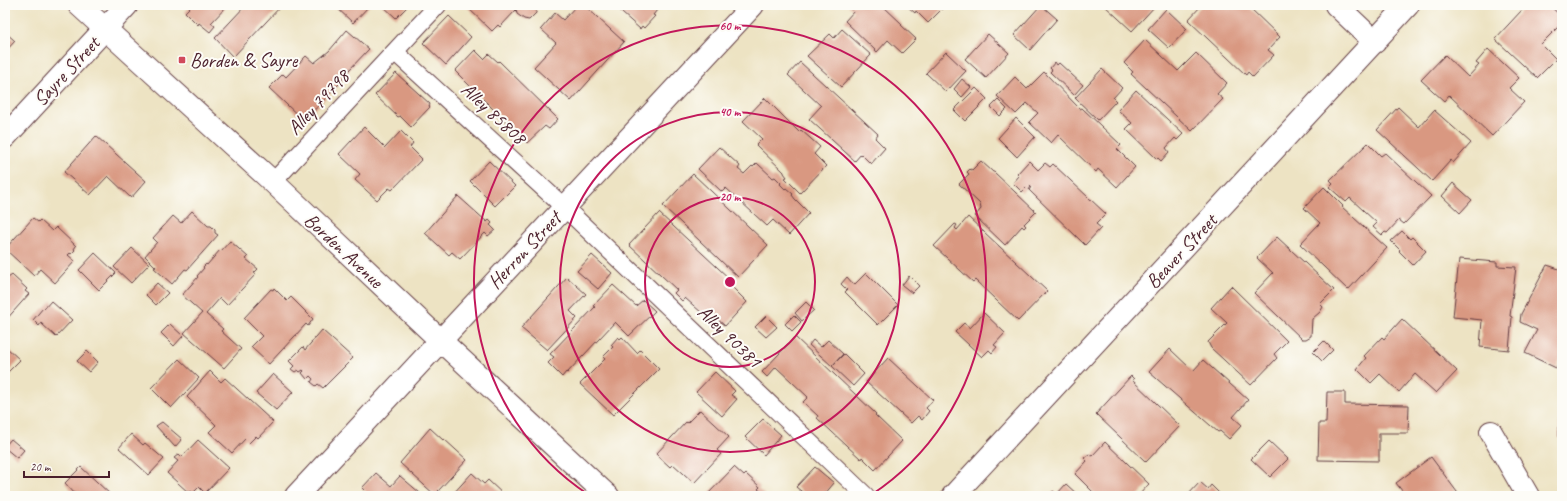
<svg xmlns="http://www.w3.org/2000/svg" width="1567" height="501" viewBox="0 0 1567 501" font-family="Caveat,sans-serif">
	<rect width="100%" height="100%" fill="#fdfcf7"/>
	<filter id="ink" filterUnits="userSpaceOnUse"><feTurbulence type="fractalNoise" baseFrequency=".025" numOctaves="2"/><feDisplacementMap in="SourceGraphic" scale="8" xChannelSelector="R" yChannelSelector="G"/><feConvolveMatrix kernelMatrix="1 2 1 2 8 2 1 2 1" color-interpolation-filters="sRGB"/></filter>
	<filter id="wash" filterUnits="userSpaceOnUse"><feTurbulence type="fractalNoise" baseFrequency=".012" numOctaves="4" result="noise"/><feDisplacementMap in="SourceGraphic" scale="16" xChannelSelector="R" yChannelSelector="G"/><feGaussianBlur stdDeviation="0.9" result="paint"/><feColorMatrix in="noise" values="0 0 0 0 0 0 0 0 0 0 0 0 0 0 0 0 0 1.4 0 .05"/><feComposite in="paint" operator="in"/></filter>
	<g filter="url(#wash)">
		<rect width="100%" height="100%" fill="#ede3c3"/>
		<g id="blocks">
			<!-- building -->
			<g fill="#d99881">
				<polygon points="192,5 228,5 211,23 215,26 210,32 199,23 198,25 185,12"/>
				<polygon points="246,5 282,5 233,57 215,38"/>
				<polygon points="334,5 370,5 353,23"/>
				<polygon points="382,5 409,5 396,18"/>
				<polygon points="465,5 511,5 516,10 500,27 498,25 492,31"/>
				<polygon points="520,5 533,5 536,8 536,13 529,20 524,19 517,14 516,9"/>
				<polygon points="577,5 584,5 624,42 571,101 534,67 556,43 541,29 555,13 563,20"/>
				<polygon points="613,5 651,5 657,10 653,15 655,16 644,28 642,26 640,29"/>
				<polygon points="848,5 882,5 902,24 901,25 916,39 902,53 888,40 877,52 845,21 854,11"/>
				<polygon points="906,5 946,5 928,23 916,11 915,13"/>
				<polygon points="1041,5 1057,19 1030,50 1014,35"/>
				<polygon points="1104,5 1156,5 1132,31"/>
				<polygon points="1202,5 1247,5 1280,37 1268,50 1274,55 1253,77 1248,72 1246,75 1188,20"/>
				<polygon points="1516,5 1549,5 1562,17 1562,23 1541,44 1556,59 1537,78 1495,39 1522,10"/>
				<polygon points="1166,9 1187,29 1169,48 1148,29"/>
				<polygon points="449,16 471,37 446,65 423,43"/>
				<polygon points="842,29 871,55 841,87 807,56 830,34 834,38"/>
				<polygon points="347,30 369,49 349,70 340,83 304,121 269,88 283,74 286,77 306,56 314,63 329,51"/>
				<polygon points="5,32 15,41 5,52"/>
				<polygon points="988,34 1009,53 986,78 965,59"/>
				<polygon points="1145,40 1178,71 1196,53 1227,83 1217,94 1223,99 1192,131 1131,74 1133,72 1124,63"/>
				<polygon points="1488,49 1519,78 1509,88 1524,102 1492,136 1449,95 1444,101 1421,80 1445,55 1468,77 1479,65 1476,63"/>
				<polygon points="475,50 484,59 489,54 498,62 499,61 558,119 549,129 545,126 527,143 455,71"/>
				<polygon points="946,52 966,71 946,92 926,73"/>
				<polygon points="800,62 878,134 875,138 885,148 871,164 861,154 855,161 809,119 821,106 788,75"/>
				<polygon points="1055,62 1057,65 1059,63 1083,85 1074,95 1050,72 1052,70 1050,68"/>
				<polygon points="1102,69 1122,88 1113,98 1116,101 1098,120 1075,98"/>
				<polygon points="1044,72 1080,109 1082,108 1121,145 1117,149 1135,167 1117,187 1098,169 1096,172 1058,135 1051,143 1029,122 1038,113 1027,103 1016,114 997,96 1015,77 1027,89"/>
				<polygon points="396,73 430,104 429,106 430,107 411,127 400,116 398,117 375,95"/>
				<polygon points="962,79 971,87 962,97 954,89"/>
				<polygon points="976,88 987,99 965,121 954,110"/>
				<polygon points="1136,90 1183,134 1177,140 1175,138 1166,148 1169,152 1161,161 1158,158 1157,159 1126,129 1132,123 1118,110"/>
				<polygon points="765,98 799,132 801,130 820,147 814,154 826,166 800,193 785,178 787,177 784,173 784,172 756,145 762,139 743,121"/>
				<polygon points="998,100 1007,109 1000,116 991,107"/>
				<polygon points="1398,107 1419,127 1434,110 1471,143 1453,163 1451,160 1432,181 1377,130"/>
				<polygon points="1016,118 1035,137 1017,157 998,138"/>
				<polygon points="364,127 385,148 401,131 413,143 410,147 422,159 392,190 389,188 377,200 355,180 360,174 339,154"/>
				<polygon points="96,136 146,181 131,198 108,176 90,195 64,172"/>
				<polygon points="1368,143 1381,156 1385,153 1431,196 1404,224 1399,220 1387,233 1385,232 1382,235 1373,227 1377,223 1350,198 1346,202 1329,187 1333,183 1330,180"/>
				<polygon points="719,147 740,166 738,169 744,174 752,166 753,167 757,163 773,178 775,177 781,183 780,184 785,189 786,188 793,194 792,195 795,199 809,213 789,235 773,220 767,226 726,188 722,192 698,169"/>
				<polygon points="489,161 515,186 495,206 470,181"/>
				<polygon points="981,161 993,172 994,172 1036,212 1024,224 1026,226 1024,228 1022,226 1005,245 975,216 981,209 980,204 959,184 969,174 967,172 970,169 972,170"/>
				<polygon points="1029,161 1038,170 1045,163 1050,167 1053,164 1106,214 1096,224 1101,228 1085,245 1029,190 1031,187 1029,185 1022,192 1013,183 1019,176 1017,174"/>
				<polygon points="693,174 768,245 738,277 663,206"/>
				<polygon points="1453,183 1472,200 1460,213 1442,196"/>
				<polygon points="1324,187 1343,206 1342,207 1387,248 1348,290 1300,244 1320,223 1304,208"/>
				<polygon points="458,196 487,222 489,220 492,223 490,225 495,230 488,236 485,233 460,259 452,252 449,255 425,233"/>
				<polygon points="192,211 208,226 211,226 215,230 215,233 218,235 187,270 185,269 172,284 154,268 156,267 145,256 157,242 153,238 173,216 181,223"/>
				<polygon points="659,213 732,281 729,284 747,302 725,326 715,317 713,319 704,311 702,313 685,298 682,301 674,293 677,290 629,245"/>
				<polygon points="968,217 1047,291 1018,321 975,280 973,282 934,246 955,224 957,225 955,228 957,230"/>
				<polygon points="33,218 38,222 40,220 52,231 56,227 76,246 74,249 75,250 71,254 70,253 68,255 75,261 55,283 40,269 34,276 5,249"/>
				<polygon points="1402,231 1410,239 1412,237 1426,251 1413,265 1399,251 1400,250 1391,241"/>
				<polygon points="1277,237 1334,290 1320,304 1323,307 1320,312 1312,319 1311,336 1306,339 1302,339 1254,293 1273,273 1257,258"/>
				<polygon points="230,241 248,257 246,259 258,269 254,273 256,274 227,305 220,298 206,314 223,329 221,331 241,349 224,368 184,333 202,313 182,295 198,277 197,276 204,268 203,267 206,264 207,265 220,250 221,251"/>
				<polygon points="132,248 149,264 131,283 114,267"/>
				<polygon points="95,253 116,273 99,290 79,270"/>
				<polygon points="592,255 612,273 598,289 577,271"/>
				<polygon points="1459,259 1497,262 1497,266 1516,267 1510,316 1512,317 1509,350 1480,347 1482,320 1453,317"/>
				<polygon points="1547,265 1562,270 1562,356 1556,368 1525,353 1537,330 1520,322 1521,314"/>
				<polygon points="866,273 898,305 878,325 845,292 847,290 841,284 847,277 854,285"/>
				<polygon points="12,275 27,289 25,291 29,294 5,321 5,276 8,278"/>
				<polygon points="909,276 919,286 912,293 902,285"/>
				<polygon points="567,277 586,294 570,311 577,318 547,350 521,328"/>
				<polygon points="157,283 168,293 156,305 146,295"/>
				<polygon points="613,285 636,306 643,300 655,311 629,336 615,322 567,373 566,372 562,377 548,363 554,357 550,354 595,307 593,306"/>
				<polygon points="1231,286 1287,341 1274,354 1277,358 1251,385 1211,348 1208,342 1227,323 1211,308"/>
				<polygon points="274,288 287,301 291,297 313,319 308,326 306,324 269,364 251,347 262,336 244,318 271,289 273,290"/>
				<polygon points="51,301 72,320 56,337 41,323 39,326 33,320 43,308 44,309"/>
				<polygon points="806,302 814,310 802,321 795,313"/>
				<polygon points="984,313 1005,333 994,345 997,347 992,353 989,350 982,357 955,332 964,323 970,328"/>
				<polygon points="794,315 801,322 792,331 785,324"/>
				<polygon points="766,316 777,327 766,337 755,327"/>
				<polygon points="1402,319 1457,371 1436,393 1415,374 1399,392 1380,374 1371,383 1357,369 1366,358 1364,356 1382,337 1384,339"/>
				<polygon points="170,324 183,336 174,346 161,333"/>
				<polygon points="322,330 353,358 323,388 318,384 316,386 311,382 313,379 310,376 307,379 302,373 304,371 303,370 300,372 298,370 295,372 291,369 294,366 289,361 303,347 305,350"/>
				<polygon points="618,337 620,339 622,337 637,353 640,350 659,369 613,415 580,384 605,359 603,357 613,347 611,345"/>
				<polygon points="795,337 876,414 875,415 902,441 875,470 862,457 861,459 817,418 818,416 803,402 808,397 776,367 767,377 762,372"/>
				<polygon points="813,340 821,347 828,340 843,354 832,366 809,345"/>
				<polygon points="1324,341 1333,350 1322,361 1313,352"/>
				<polygon points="5,346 20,360 5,375"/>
				<polygon points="1170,349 1193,371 1203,360 1248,400 1233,417 1242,425 1229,439 1220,431 1218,432 1149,372"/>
				<polygon points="87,351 98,362 89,372 77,361"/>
				<polygon points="844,354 864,374 853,386 832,366"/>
				<polygon points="888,358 933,400 926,408 929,411 922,420 918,416 911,423 866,382"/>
				<polygon points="179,359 199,378 171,408 151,388"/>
				<polygon points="210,371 221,382 225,378 273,422 258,438 256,436 249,443 245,439 232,453 209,432 216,425 187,397"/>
				<polygon points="715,372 735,391 731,395 737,399 722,416 696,392"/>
				<polygon points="273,374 293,392 276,410 256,393"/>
				<polygon points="1131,376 1134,379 1132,380 1180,426 1146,462 1096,414"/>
				<polygon points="1327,392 1345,392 1345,404 1409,405 1408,433 1379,433 1379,461 1318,460 1319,423 1326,423"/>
				<polygon points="700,410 729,437 717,450 721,454 694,483 673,464 670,467 656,454 686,422 687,423"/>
				<polygon points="763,419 781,435 764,455 745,437"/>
				<polygon points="1562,419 1562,440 1559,437 1559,423"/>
				<polygon points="162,422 182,439 175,447 156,426"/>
				<polygon points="430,428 443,440 444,439 467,460 438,491 440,492 436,496 400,463"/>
				<polygon points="131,434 143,445 145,443 164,459 149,475 119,448"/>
				<polygon points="11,439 24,450 17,458 5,448 5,446"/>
				<polygon points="198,440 229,468 205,493 199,487 193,493 191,491 189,493 167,473 178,461 174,458 179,454 182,457"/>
				<polygon points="1269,441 1288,459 1270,477 1251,459"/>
				<polygon points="1105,442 1149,484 1138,496 1097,496 1075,474 1087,461 1084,458 1089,454 1092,456"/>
				<polygon points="1431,457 1460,496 1406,496 1396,483"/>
				<polygon points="81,467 112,496 75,496 76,495 65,483"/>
				<polygon points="734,467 744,476 746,474 760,487 758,489 766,496 706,496"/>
				<polygon points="815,467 834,483 824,495 825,496 807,496 796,487"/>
				<polygon points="376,473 391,486 400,476 420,493 417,496 370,496 362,488"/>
				<polygon points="472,473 484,484 488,480 505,496 451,496"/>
				<polygon points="1200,482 1208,489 1211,485 1222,496 1187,496"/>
				<polygon points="1066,484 1079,496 1049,496 1053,491 1057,494"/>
			</g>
		</g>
	</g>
	<g filter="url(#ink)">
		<use href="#blocks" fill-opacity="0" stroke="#623c42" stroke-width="1"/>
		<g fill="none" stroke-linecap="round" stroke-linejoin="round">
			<defs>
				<g id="service">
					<polyline points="395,52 564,207 866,496"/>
					<polyline points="273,182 438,5"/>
				</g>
				<g id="minor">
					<polyline points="1336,5 1375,42"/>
					<polyline points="1491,432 1528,496"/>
					<polyline points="296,496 753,5"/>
					<polyline points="953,496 1408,5"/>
				</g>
				<g id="tertiary">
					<polyline points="79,5 273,182 440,340 608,496"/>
					<polyline points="5,137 127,5"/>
				</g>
			</defs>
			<!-- service casing -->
			<use href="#service" stroke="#623c42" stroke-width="19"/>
			<!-- minor casing -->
			<use href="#minor" stroke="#623c42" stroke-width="24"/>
			<!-- tertiary casing -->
			<use href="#tertiary" stroke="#623c42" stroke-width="24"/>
			<!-- service -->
			<use href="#service" stroke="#fff" stroke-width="17"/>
			<!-- minor -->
			<use href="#minor" stroke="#fff" stroke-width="22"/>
			<!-- tertiary -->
			<use href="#tertiary" stroke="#fff" stroke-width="22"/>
		</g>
	</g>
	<!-- distance rings -->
	<g fill="none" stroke="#c2185b" stroke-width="2">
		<circle cx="730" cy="282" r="85"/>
		<circle cx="730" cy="282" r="170"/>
		<path d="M589 495A256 256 0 1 1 871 495"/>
	</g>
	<!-- markers -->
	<rect fill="#d1495b" stroke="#fdfcf7" stroke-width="1.5" x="178" y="56" width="8" height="8" rx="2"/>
	<g text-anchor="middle" stroke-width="4" stroke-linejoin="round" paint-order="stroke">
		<!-- poi labels -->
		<g font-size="20" fill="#4a1f2b" stroke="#fdfcf7" text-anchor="start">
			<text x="190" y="67">Borden &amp; Sayre</text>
		</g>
		<!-- street labels -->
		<g font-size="20" fill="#4a1f2b" stroke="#fdfcf7">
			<text transform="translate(66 71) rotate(-47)" y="7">Sayre Street</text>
			<text transform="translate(318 102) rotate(-47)" y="7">Alley 79798</text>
			<text transform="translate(494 113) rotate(43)" y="7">Alley 85808</text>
			<text transform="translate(344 250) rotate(43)" y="7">Borden Avenue</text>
			<text transform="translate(524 250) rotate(-47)" y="7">Herron Street</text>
			<text transform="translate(1181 251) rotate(-47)" y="7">Beaver Street</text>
			<text transform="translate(730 336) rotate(44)" y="7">Alley 90381</text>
		</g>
	</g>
	<circle cx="730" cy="282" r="6" fill="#c2185b" stroke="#fdfcf7" stroke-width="2"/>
	<g font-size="12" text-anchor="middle" font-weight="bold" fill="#c2185b" stroke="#fdfcf7" stroke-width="4" stroke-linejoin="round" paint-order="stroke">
		<text x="730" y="30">60 m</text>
		<text x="730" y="116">40 m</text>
		<text x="730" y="201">20 m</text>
	</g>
	<!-- margin -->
	<rect width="1567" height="501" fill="none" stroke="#fdfcf7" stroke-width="20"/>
	<!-- scale -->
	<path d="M24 471v6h85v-6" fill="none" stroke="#4a1f2b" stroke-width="2"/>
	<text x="30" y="471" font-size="12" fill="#4a1f2b" stroke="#fdfcf7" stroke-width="3" paint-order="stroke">20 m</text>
</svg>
